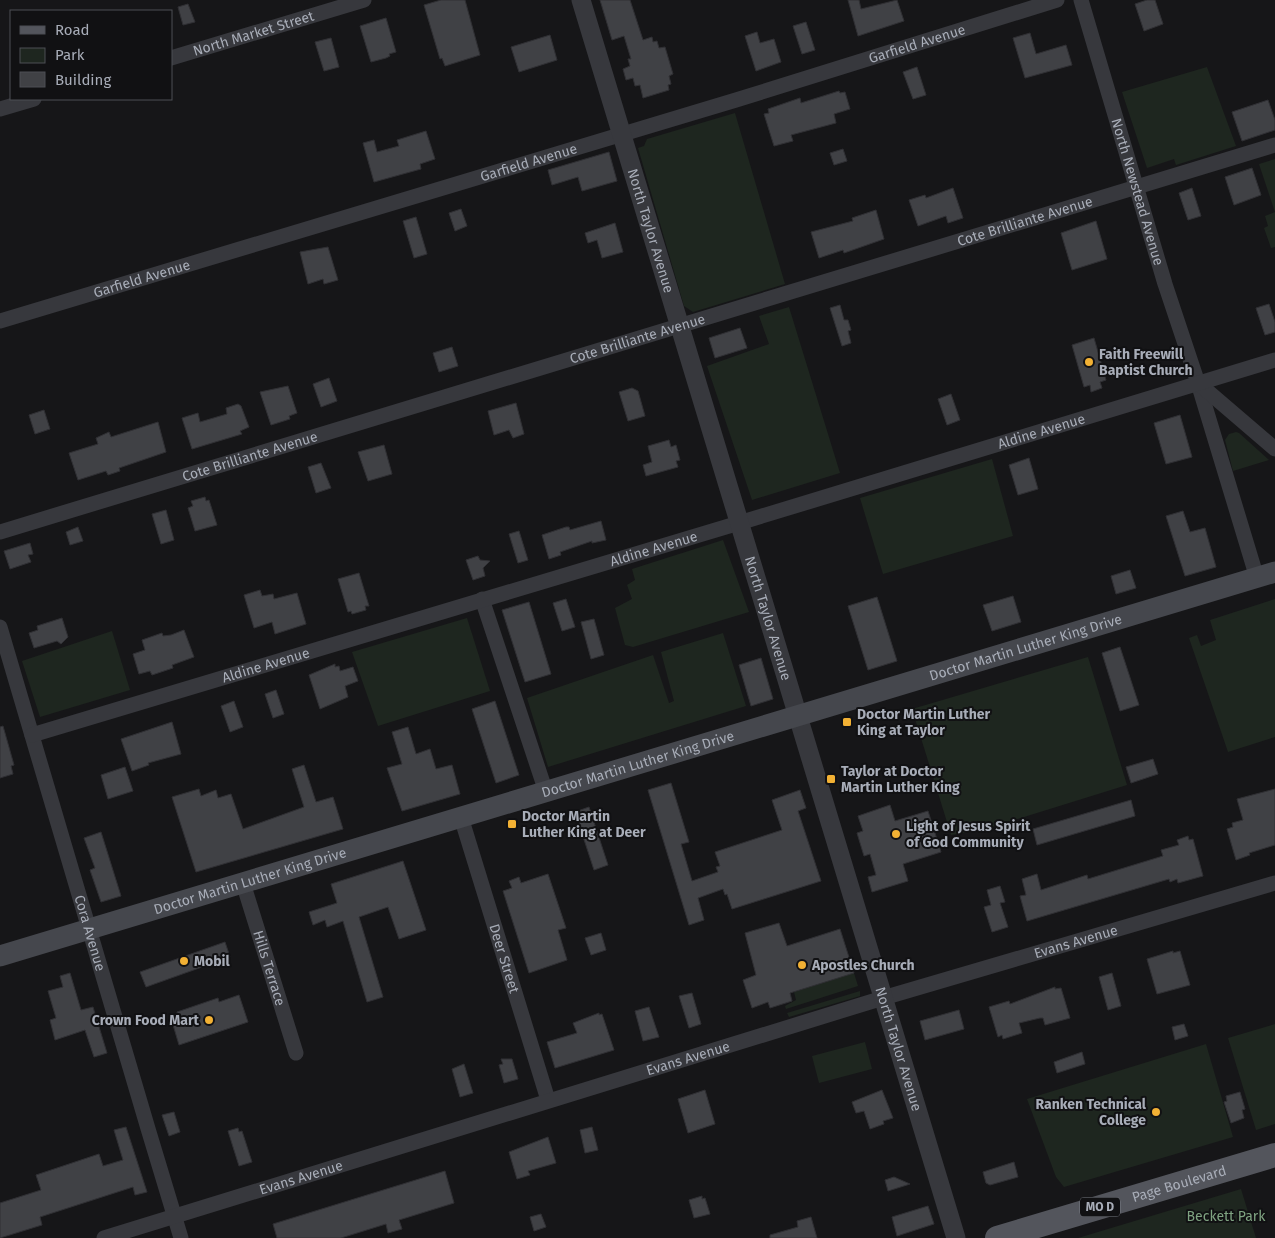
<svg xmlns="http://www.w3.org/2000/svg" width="1275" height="1238" viewBox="0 0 1275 1238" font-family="'Fira Sans',sans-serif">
	<rect width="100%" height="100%" fill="#161618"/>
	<!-- green -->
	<g fill="#1e261f">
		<polygon points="1207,67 1236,146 1176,165 1174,159 1147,168 1122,92"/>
		<polygon points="735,113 785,284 693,312 684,306 638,148 644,146 647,139"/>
		<polygon points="1275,159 1275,247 1271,248 1264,228 1268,226 1265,216 1275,212 1259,164"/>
		<polygon points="789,307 840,473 752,500 707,366 769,344 759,316"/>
		<polygon points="1236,432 1239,433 1269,460 1233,471 1225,440 1229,434"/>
		<polygon points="992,459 1013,536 883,574 860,498"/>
		<polygon points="723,540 749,612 633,647 625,645 615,608 632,599 627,585 635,580 632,569"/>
		<polygon points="1275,599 1275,737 1228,752 1189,638 1197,635 1201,646 1216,640 1210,620"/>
		<polygon points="467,618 490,691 378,726 352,652"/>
		<polygon points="112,631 130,690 40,717 22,661"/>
		<polygon points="723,633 746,706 548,767 527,698 653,655 669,703 674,701 661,652"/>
		<polygon points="1088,657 1127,785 982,830 951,835 912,709"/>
		<polygon points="854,973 858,986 786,1009 785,1006 796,1000 794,992"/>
		<polygon points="860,991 860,996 789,1017 787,1013"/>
		<polygon points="1275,1024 1275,1124 1256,1130 1228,1038"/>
		<polygon points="865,1042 872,1069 819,1083 812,1056"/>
		<polygon points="1206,1044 1233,1137 1064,1187 1056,1177 1027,1099"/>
		<polygon points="1241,1189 1256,1238 1078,1238"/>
	</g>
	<!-- building -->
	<g fill="#404145" stroke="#303034">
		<polygon points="441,0 465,0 480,55 445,66 442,58 440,59 424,5"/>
		<polygon points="600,0 630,0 643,40 652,37 653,42 657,41 659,48 665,47 673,74 669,76 671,84 668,85 669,90 643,98 640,85 635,86 633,78 626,80 623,69 630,66 628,59 631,59 624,36 612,40"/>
		<polygon points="848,0 859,0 861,9 897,0 904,21 858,36"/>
		<polygon points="1147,0 1155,0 1163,24 1144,31 1135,4"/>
		<polygon points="188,4 195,22 183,25 178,7"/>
		<polygon points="386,18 396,52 389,54 390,56 386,58 371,62 360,26"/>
		<polygon points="806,22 815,50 802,54 793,26"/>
		<polygon points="757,32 760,43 774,39 781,62 756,71 745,36"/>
		<polygon points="1030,33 1036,54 1066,45 1072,65 1025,78 1013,38"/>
		<polygon points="550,35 557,60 519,72 511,47"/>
		<polygon points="331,38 339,67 324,71 315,42"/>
		<polygon points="917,67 926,95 913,99 903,72"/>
		<polygon points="839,91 840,93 845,92 850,109 834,114 836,123 791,135 793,141 774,146 764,114 769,113 768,109 800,98 801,103"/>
		<polygon points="1268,100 1275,120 1275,130 1242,141 1232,112"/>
		<polygon points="426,131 435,159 420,164 421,169 374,182 363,143 374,140 377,152 399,146 397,140"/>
		<polygon points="843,149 847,161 834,165 830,153"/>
		<polygon points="609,152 617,181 582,191 578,177 552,185 548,170"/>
		<polygon points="1252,168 1261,195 1234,205 1225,177"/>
		<polygon points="953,188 963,218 948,223 946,216 918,226 909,200 925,195 926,198"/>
		<polygon points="1192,188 1201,216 1188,220 1179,193"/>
		<polygon points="461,209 467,226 455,231 449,213"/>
		<polygon points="876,210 884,239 844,253 843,250 819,258 811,232 853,221 852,218"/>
		<polygon points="416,217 427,254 414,258 403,221"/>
		<polygon points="1096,221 1107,259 1072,270 1061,233"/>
		<polygon points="615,223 623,252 602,258 597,240 588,243 585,233"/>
		<polygon points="328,247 338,280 324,284 323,279 308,284 300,252"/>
		<polygon points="1269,304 1275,322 1275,332 1265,335 1256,308"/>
		<polygon points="840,305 844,320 848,320 851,330 848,331 851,343 842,346 830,308"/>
		<polygon points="740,328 747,348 715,358 709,338"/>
		<polygon points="1094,338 1106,380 1100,382 1102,388 1091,392 1090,385 1084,387 1072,345"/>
		<polygon points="452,347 458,366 439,372 433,353"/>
		<polygon points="329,378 337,401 321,407 313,384"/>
		<polygon points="288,386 297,413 289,416 290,419 271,425 260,392"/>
		<polygon points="632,388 638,391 645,416 628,421 619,392"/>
		<polygon points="951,394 960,420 947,425 938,399"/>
		<polygon points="516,403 524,434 513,438 509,430 494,435 488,411"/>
		<polygon points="238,404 241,406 249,427 240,431 242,434 192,449 182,418 198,413 200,422 227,414 226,408"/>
		<polygon points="44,410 50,429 35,434 29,415"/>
		<polygon points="1180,415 1192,457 1166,464 1154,423"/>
		<polygon points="158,422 166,452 119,468 120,471 108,475 106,471 78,480 69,453 98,444 96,438 109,432 111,437"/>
		<polygon points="669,440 671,447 676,445 680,460 676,461 678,467 646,476 643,465 652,462 648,446"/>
		<polygon points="384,445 392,474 368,481 358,452"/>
		<polygon points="1029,458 1038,489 1018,495 1009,465"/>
		<polygon points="321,463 331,488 316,493 308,467"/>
		<polygon points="205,497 206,501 209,500 217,525 195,531 188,508 193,506 191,501"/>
		<polygon points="166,510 174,540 161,544 152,514"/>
		<polygon points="1183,511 1190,532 1205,528 1216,567 1185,576 1166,516"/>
		<polygon points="601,521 606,540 592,543 592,541 560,552 561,555 549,559 542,535 566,527 569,527 570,530"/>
		<polygon points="78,527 83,541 70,545 66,532"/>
		<polygon points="519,531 528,560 518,563 509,534"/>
		<polygon points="30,543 33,554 28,555 31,562 10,569 4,551"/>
		<polygon points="478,556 480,560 490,561 483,568 485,576 473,580 466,560"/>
		<polygon points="1130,570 1136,588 1116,594 1111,576"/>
		<polygon points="359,573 369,606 365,606 366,610 352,614 351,611 348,612 338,579"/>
		<polygon points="260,590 262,596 273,594 274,599 297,593 306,624 275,634 272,622 254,628 244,595"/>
		<polygon points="1013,596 1021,622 992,631 983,605"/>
		<polygon points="877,597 897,661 868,670 848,606"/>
		<polygon points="566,599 575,627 562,631 553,603"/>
		<polygon points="529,602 551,674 525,682 502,610"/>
		<polygon points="62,618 68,637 61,644 57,641 34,648 29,633 38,630 37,626"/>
		<polygon points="594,619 604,655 591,659 581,622"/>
		<polygon points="184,630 194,657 172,665 173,668 152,675 150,671 139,674 133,654 145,650 142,640 162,633 163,636 171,635"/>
		<polygon points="1120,647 1139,705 1120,711 1102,653"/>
		<polygon points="761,658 773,699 751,706 739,665"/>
		<polygon points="335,664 335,667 339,666 340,671 353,667 358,681 345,686 348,697 320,709 309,675"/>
		<polygon points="276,690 284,714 273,718 265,694"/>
		<polygon points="234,701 243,727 230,732 221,706"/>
		<polygon points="495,701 519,775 496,783 472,709"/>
		<polygon points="172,722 181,754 148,763 149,765 132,771 121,739"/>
		<polygon points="3,726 14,765 11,766 13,774 0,778 0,727"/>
		<polygon points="408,727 416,754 430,749 436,769 452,765 460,794 402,811 387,768 402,764 392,732"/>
		<polygon points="1153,759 1158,774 1131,783 1126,767"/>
		<polygon points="304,765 316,802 333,797 343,829 196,872 172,797 199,789 201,796 216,790 218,798 231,794 243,829 304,807 292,769"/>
		<polygon points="125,767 133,791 108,799 101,775"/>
		<polygon points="671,783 689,842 681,844 692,881 718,872 716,867 720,866 715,852 782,830 772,800 800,790 806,808 798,811 821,881 732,909 727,894 725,895 723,889 698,898 704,920 689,925 648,790"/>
		<polygon points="1275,789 1275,845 1249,853 1250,855 1236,860 1227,829 1233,827 1232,823 1243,820 1237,799"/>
		<polygon points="1131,800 1135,816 1037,845 1033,829"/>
		<polygon points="890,805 895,821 928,811 941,852 903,864 908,881 872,892 868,877 876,875 870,854 864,856 857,833 863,831 858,816"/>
		<polygon points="589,807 608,865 594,870 575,812"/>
		<polygon points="101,832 121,896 101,902 90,870 95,868 84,838"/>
		<polygon points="1188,836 1189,840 1193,839 1203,876 1178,883 1177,879 1170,882 1169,879 1027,921 1020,896 1026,895 1022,879 1037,874 1041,890 1087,875 1088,879 1163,856 1161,850 1179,845 1177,840"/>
		<polygon points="403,861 426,930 399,939 388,907 359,917 383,997 367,1002 343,921 327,927 325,920 313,925 309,912 337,903 331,884"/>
		<polygon points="548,874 566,928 558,930 567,960 529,973 503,891 512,888 509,881 519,877 521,883"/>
		<polygon points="1000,886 1005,902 1000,903 1008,927 992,932 984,907 991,905 987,890"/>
		<polygon points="779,923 787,946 840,929 854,973 790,993 792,1001 770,1008 768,1002 752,1008 743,980 756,975 745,933"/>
		<polygon points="601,933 606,950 591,955 585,938"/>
		<polygon points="225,942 230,957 146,987 140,972"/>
		<polygon points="1173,951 1173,953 1180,951 1190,985 1157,994 1147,959"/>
		<polygon points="70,973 81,1010 93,1007 107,1053 94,1057 85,1030 55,1040 50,1020 56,1018 48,991 63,987 60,976"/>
		<polygon points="1112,973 1121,1006 1108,1010 1099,977"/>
		<polygon points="1055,987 1055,989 1061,988 1070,1018 1045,1025 1043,1018 1040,1018 1019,1023 1022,1033 1003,1039 1002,1035 998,1037 989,1007 1009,1001 1010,1004"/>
		<polygon points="692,993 701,1024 689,1028 679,996"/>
		<polygon points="239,995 248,1022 179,1045 171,1018 178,1016 177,1012 218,998 219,1002"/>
		<polygon points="649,1007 659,1037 643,1041 635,1011"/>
		<polygon points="959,1010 964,1029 925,1040 920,1021"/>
		<polygon points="599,1013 599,1015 602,1014 614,1050 555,1068 547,1042 577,1033 573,1023"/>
		<polygon points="1184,1024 1188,1036 1175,1040 1172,1027"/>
		<polygon points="1082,1052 1085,1064 1057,1073 1054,1062"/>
		<polygon points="501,1059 512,1059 518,1079 504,1083 499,1065 503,1064"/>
		<polygon points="464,1064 473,1093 460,1097 452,1069"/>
		<polygon points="705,1090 715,1124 688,1133 678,1099"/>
		<polygon points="882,1090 893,1118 883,1121 884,1124 870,1129 864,1111 856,1113 852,1102"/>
		<polygon points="1240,1092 1245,1109 1242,1110 1244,1118 1231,1123 1224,1102 1227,1101 1226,1096"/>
		<polygon points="174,1112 180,1132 169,1136 162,1115"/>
		<polygon points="126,1127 147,1192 135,1195 133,1187 40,1217 42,1225 0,1238 0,1203 41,1190 36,1175 99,1154 103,1166 123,1160 114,1130"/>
		<polygon points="592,1127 598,1150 585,1153 580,1130"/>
		<polygon points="238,1128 239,1132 242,1131 252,1162 239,1166 228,1131"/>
		<polygon points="548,1137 556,1163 528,1171 530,1175 517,1179 509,1152"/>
		<polygon points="1014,1162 1018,1177 990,1185 986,1183 983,1172"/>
		<polygon points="445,1171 454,1203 399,1220 402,1229 388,1233 386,1224 341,1238 277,1238 273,1224"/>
		<polygon points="894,1177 910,1184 888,1191 885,1180"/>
		<polygon points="702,1196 702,1199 705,1198 710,1214 694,1218 689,1200"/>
		<polygon points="928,1206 934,1224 897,1236 892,1217"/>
		<polygon points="541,1214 546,1227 534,1231 530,1217"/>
		<polygon points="811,1217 817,1238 770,1238 770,1235 798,1227 797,1221"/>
	</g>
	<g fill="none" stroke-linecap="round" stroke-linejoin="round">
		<!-- minor -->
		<g stroke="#37383d" stroke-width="15">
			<path id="s1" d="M1081 0 1165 284 1198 383 1257 578"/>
			<path id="s2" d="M171 58 364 0"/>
			<polyline points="0,109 34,99"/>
			<path id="s3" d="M0 321 736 100 1057 0"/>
			<polyline points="1198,383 1275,449"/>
			<path id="s4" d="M0 532 1275 145"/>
			<polyline points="482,599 546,792"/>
			<path id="s5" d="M0 627C61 831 119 1035 181 1238"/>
			<path id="s6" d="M32 735 739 523 1275 360"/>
			<path id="s7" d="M461 817 548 1100"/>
			<path id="s8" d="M243 883 296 1053"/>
			<path id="s9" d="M104 1238 883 998 1275 883"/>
		</g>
		<!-- tertiary -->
		<path stroke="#37383d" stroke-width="19" id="s10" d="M581 0 956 1238"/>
		<!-- secondary -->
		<path stroke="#45474d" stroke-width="21" id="s11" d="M0 956 1275 572"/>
		<!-- primary -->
		<path stroke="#53555c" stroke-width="24" id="s12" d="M997 1238 1275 1155"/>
	</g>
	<!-- markers -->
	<g fill="#f2b134" stroke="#111113" stroke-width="2">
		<circle cx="1089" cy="362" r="5"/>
		<rect x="842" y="717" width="10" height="10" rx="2.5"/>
		<rect x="826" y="774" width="10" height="10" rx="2.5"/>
		<rect x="507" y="819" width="10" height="10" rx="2.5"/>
		<circle cx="896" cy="834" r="5"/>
		<circle cx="184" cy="961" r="5"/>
		<circle cx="802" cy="965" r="5"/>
		<circle cx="209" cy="1020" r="5"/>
		<circle cx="1156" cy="1112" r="5"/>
	</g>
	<g text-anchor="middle" stroke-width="4" stroke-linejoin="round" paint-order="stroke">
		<!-- shield labels -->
		<rect fill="#111113" stroke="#7b7e86" stroke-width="1" x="1080" y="1197.5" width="40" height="19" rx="4"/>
		<g font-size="12" font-weight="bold" fill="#a8adb8">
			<text x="1100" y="1211">MO D</text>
		</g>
		<!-- street labels -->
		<g font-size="14" fill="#a8adb8" stroke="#111113">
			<text dy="5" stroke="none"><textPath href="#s2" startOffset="86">North Market Street</textPath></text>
			<text dy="5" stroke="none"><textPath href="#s3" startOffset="958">Garfield Avenue</textPath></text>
			<text dy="5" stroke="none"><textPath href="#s3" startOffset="552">Garfield Avenue</textPath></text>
			<text dy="5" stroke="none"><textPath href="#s1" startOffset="200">North Newstead Avenue</textPath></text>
			<text dy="5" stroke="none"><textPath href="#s4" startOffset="1071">Cote Brilliante Avenue</textPath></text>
			<text dy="5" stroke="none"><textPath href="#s10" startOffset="241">North Taylor Avenue</textPath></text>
			<text dy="5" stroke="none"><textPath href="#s3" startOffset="148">Garfield Avenue</textPath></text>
			<text dy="5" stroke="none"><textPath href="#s4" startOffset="666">Cote Brilliante Avenue</textPath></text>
			<text dy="5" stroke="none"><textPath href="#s6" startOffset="1054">Aldine Avenue</textPath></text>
			<text dy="5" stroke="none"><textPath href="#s4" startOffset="261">Cote Brilliante Avenue</textPath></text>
			<text dy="5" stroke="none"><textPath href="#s6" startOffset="649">Aldine Avenue</textPath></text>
			<text dy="5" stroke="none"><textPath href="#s10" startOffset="646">North Taylor Avenue</textPath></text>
			<text dy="5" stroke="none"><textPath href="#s11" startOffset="1071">Doctor Martin Luther King Drive</textPath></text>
			<text dy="5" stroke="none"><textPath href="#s6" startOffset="244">Aldine Avenue</textPath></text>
			<text dy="5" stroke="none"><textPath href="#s11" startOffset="666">Doctor Martin Luther King Drive</textPath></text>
			<text dy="5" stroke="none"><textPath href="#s11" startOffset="261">Doctor Martin Luther King Drive</textPath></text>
			<text dy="5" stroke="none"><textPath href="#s5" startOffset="319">Cora Avenue</textPath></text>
			<text dy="5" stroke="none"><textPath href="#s9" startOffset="1016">Evans Avenue</textPath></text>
			<text dy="5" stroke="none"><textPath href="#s7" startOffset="148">Deer Street</textPath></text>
			<text dy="5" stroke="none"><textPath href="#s8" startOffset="89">Hills Terrace</textPath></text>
			<text dy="5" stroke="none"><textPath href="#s10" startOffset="1096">North Taylor Avenue</textPath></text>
			<text dy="5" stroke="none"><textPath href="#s9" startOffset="611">Evans Avenue</textPath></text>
			<text dy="5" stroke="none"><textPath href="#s9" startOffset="206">Evans Avenue</textPath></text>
			<text dy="5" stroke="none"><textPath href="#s12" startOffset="190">Page Boulevard</textPath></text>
		</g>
		<!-- poi labels -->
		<g font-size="14" font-weight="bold" fill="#a8adb8" stroke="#111113" text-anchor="start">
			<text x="1099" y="359">Faith Freewill<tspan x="1099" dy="16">Baptist Church</tspan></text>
			<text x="857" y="719">Doctor Martin Luther<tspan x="857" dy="16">King at Taylor</tspan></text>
			<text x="841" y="776">Taylor at Doctor<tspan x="841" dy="16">Martin Luther King</tspan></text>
			<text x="522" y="821">Doctor Martin<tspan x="522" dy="16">Luther King at Deer</tspan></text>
			<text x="906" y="831">Light of Jesus Spirit<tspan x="906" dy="16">of God Community</tspan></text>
			<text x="194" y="966">Mobil</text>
			<text x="812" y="970">Apostles Church</text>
			<text x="199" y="1025" text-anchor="end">Crown Food Mart</text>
			<text x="1146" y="1109" text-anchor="end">Ranken Technical<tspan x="1146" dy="16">College</tspan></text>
		</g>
		<!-- park labels -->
		<g font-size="14" fill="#7fa381" stroke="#111113">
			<text x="1226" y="1221">Beckett Park</text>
		</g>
	</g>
	<!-- legend -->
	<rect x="10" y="10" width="162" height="90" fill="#111113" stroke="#4d4f55"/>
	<rect x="20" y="26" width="25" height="8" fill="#53555c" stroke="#4d4f55"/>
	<text x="55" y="35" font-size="15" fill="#a8adb8">Road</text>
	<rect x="20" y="48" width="25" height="15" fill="#1e261f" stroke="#4d4f55"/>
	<text x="55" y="60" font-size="15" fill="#a8adb8">Park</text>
	<rect x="20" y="72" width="25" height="15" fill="#404145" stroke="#4d4f55"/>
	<text x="55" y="85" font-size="15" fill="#a8adb8">Building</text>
</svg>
